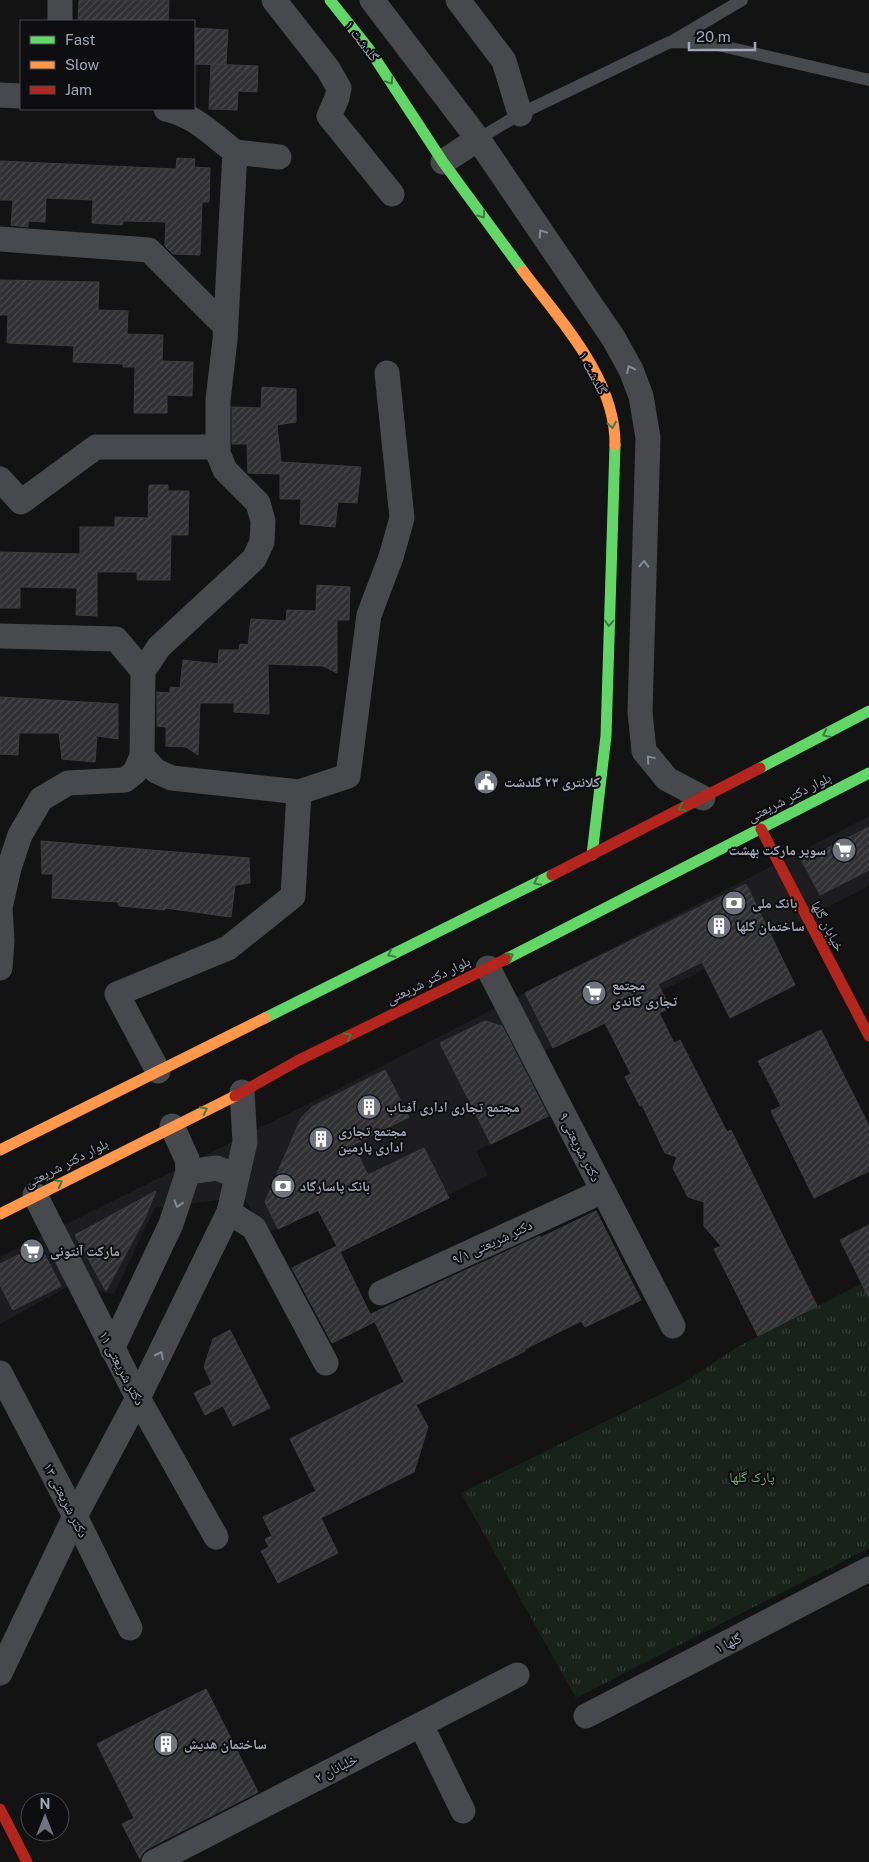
<svg xmlns="http://www.w3.org/2000/svg" width="869" height="1862" viewBox="0 0 869 1862" font-family="'Public Sans','Noto Naskh Arabic',sans-serif">
	<defs>
		<pattern id="park-tufts" width="24" height="20" patternUnits="userSpaceOnUse" patternTransform="scale(1.25)"><rect width="24" height="20" fill="#19211b"/><path d="M3 7l-1-3M5 7V3M7 7l1-3M15 17l-1-3M17 17v-4M19 17l1-3" fill="none" stroke="#373e3a"/></pattern>
		<pattern id="building-hatch" width="6" height="6" patternUnits="userSpaceOnUse" patternTransform="scale(1.25)"><rect width="6" height="6" fill="#313133"/><path d="M-1 1l2-2M0 6l6-6M5 7l2-2" fill="none" stroke="#4c4c4e"/></pattern>
	</defs>
	<rect width="100%" height="100%" fill="#131313"/>
	<!-- built -->
	<polygon fill="#1d1d1f" points="869,816 869,886 527,1059 557,1114 490,1141 491,1144 476,1151 488,1175 448,1195 432,1165 264,1234 244,1197 155,1208 114,1294 67,1287 0,1324 0,1257 312,1102"/>
	<!-- park -->
	<polygon fill="url(#park-tufts)" points="869,1280 869,1548 576,1698 461,1493 683,1383 739,1346"/>
	<!-- building -->
	<g fill="url(#building-hatch)" stroke="#3c3d40">
		<polygon points="79,0 169,0 168,21 78,21"/>
		<polygon points="194,28 228,30 226,65 194,64"/>
		<polygon points="211,64 258,66 257,92 238,91 237,110 209,109"/>
		<polygon points="177,158 195,159 194,167 210,168 209,202 202,202 200,255 173,254 165,246 166,222 123,221 122,225 92,223 93,200 46,198 45,222 28,221 28,227 11,225 13,200 0,200 0,161 176,169"/>
		<polygon points="0,280 99,282 98,310 128,311 127,334 163,335 162,361 193,362 192,396 167,395 167,413 134,413 135,367 123,367 123,364 73,362 74,346 7,343 8,315 0,315"/>
		<polygon points="262,387 296,389 296,422 277,425 281,462 361,467 357,503 338,502 335,527 300,524 301,499 280,499 280,474 248,473 247,444 232,444 232,407 261,408"/>
		<polygon points="149,485 168,485 168,491 189,491 188,535 171,535 170,580 137,580 137,572 97,572 97,616 76,615 77,588 20,587 20,608 0,608 0,552 80,554 80,527 115,527 115,517 148,518"/>
		<polygon points="317,585 350,587 349,620 337,620 337,673 323,666 268,664 269,714 234,712 234,703 200,703 198,755 186,747 166,746 166,727 157,726 157,692 170,693 170,687 180,688 183,660 218,664 219,650 239,650 240,644 248,645 251,619 286,621 287,610 316,611"/>
		<polygon points="0,697 118,704 118,739 97,736 95,762 62,759 59,733 19,733 18,755 0,754"/>
		<polygon points="869,827 869,870 820,895 802,861"/>
		<polygon points="41,841 249,858 250,883 235,885 231,917 165,908 165,910 119,906 118,902 52,898 53,874 42,874"/>
		<polygon points="746,884 795,985 730,1018 702,962 658,984 670,1008 659,1013 674,1043 680,1040 727,1132 731,1130 817,1306 758,1336 714,1249 721,1246 704,1226 704,1202 688,1197 673,1168 677,1157 665,1153 642,1105 640,1106 625,1077 631,1074 605,1023 553,1048 525,993"/>
		<polygon points="485,1021 502,1026 548,1116 491,1144 440,1043"/>
		<polygon points="821,1030 869,1126 869,1171 814,1198 771,1111 781,1106 758,1061"/>
		<polygon points="385,1070 409,1117 353,1145 368,1175 424,1148 449,1198 340,1252 374,1322 332,1343 292,1268 337,1246 318,1210 278,1229 265,1202 301,1118 312,1107"/>
		<polygon points="156,1191 144,1220 106,1291 75,1235"/>
		<polygon points="596,1211 641,1300 585,1327 581,1321 525,1349 525,1351 416,1405 428,1427 414,1472 321,1518 338,1553 278,1583 261,1551 269,1547 265,1539 272,1536 263,1517 316,1491 290,1439 404,1382 371,1314 540,1236 540,1238"/>
		<polygon points="869,1225 869,1298 840,1240"/>
		<polygon points="37,1240 61,1286 13,1310 0,1285 0,1264 22,1253 20,1249"/>
		<polygon points="230,1330 270,1408 233,1426 223,1406 205,1415 194,1393 212,1384 204,1367 213,1339"/>
		<polygon points="206,1689 258,1792 147,1849 142,1854 140,1859 122,1824 134,1818 97,1744"/>
	</g>
	<g fill="none" stroke-linecap="round" stroke-linejoin="round">
		<!-- lane -->
		<g stroke="#47494c" stroke-width="12">
			<polyline points="671,42 742,0"/>
			<polyline points="478,139 520,114 670,42 709,43 869,80"/>
		</g>
		<!-- street -->
		<g stroke="#47494c" stroke-width="25">
			<polyline points="60,0 60,21"/>
			<polyline points="274,0 328,69 339,88 337,98 329,116 392,194"/>
			<polyline points="372,0 478,139 614,339 631,370 641,396 648,438 640,712 644,751 667,779 703,798"/>
			<polyline points="458,0 504,61 520,114"/>
			<polyline points="0,95 21,96"/>
			<path d="M166 109C194 115 213 135 235 152L225 340 218 400V453L225 470 258 503 263 521 262 542 254 559 159 647 143 671 142 756 156 771 172 778 299 792"/>
			<polyline points="235,152 279,157"/>
			<polyline points="443,162 478,139"/>
			<polyline points="0,239 149,250 225,326"/>
			<polyline points="0,479 21,502 96,447 218,447"/>
			<polyline points="0,636 116,639 143,671"/>
			<polyline points="0,968 2,941 0,908 9,868 20,835 41,799 68,783 125,780 135,772 142,756"/>
			<polyline points="488,968 673,1326"/>
			<polyline points="158,1071 117,994 228,948 293,896 299,792 348,776 369,615 391,557 402,518 387,373"/>
			<polyline points="172,1126 187,1159 188,1172"/>
			<polyline points="35,1195 138,1398 216,1537"/>
			<polyline points="229,1212 254,1228 326,1363"/>
			<polyline points="381,1293 603,1191"/>
			<polyline points="112,1349 171,1224 188,1172 217,1168 236,1176"/>
			<polyline points="0,1373 75,1516 130,1628"/>
			<polyline points="0,1673 75,1516 138,1398 229,1212 245,1142 242,1092"/>
			<polyline points="586,1716 869,1569"/>
			<polyline points="421,1725 463,1811"/>
			<polyline points="154,1862 517,1675"/>
		</g>
		<!-- fast -->
		<g stroke="#63d668" stroke-width="11">
			<polyline points="330,0 369,49 443,162 523,271"/>
			<polyline points="760,768 869,711"/>
			<polyline points="592,855 606,736 615,445"/>
			<polyline points="506,959 869,773"/>
			<polyline points="265,1018 552,875"/>
		</g>
		<!-- slow -->
		<g stroke="#ff974d" stroke-width="11">
			<path d="M523 271C560 320 616 379 615 445"/>
			<polyline points="0,1150 265,1018"/>
			<polyline points="0,1214 235,1096"/>
		</g>
		<!-- jam -->
		<g stroke="#b3261e" stroke-width="11">
			<polyline points="761,829 869,1036"/>
			<polyline points="552,875 760,768"/>
			<polyline points="235,1096 299,1060 506,959"/>
			<polyline points="0,1809 27,1862"/>
		</g>
	</g>
	<!-- one-way arrows -->
	<defs><path id="oneway-chevron" d="M-2-3.5L2.5 0L-2 3.5" fill="none" stroke-width="1.6" stroke-linecap="round" stroke-linejoin="round" transform="scale(1.25)"/></defs>
	<g stroke="#3d7c40">
		<use href="#oneway-chevron" transform="translate(390 81) rotate(57)"/>
		<use href="#oneway-chevron" transform="translate(482 215) rotate(54)"/>
		<use href="#oneway-chevron" transform="translate(612 425) rotate(81)"/>
		<use href="#oneway-chevron" transform="translate(609 623) rotate(92)"/>
		<use href="#oneway-chevron" transform="translate(826 734) rotate(153)"/>
		<use href="#oneway-chevron" transform="translate(682 808) rotate(153)"/>
		<use href="#oneway-chevron" transform="translate(537 882) rotate(154)"/>
		<use href="#oneway-chevron" transform="translate(391 954) rotate(154)"/>
		<use href="#oneway-chevron" transform="translate(510 956) rotate(-27)"/>
		<use href="#oneway-chevron" transform="translate(348 1036) rotate(-26)"/>
		<use href="#oneway-chevron" transform="translate(204 1110) rotate(-26)"/>
		<use href="#oneway-chevron" transform="translate(59 1183) rotate(-27)"/>
	</g>
	<g stroke="#878c96">
		<use href="#oneway-chevron" transform="translate(542 233) rotate(-124)"/>
		<use href="#oneway-chevron" transform="translate(630 369) rotate(-115)"/>
		<use href="#oneway-chevron" transform="translate(644 564) rotate(-88)"/>
		<use href="#oneway-chevron" transform="translate(650 759) rotate(-130)"/>
		<use href="#oneway-chevron" transform="translate(178 1204) rotate(107)"/>
		<use href="#oneway-chevron" transform="translate(160 1355) rotate(-63)"/>
	</g>
	<!-- icons -->
	<defs>
		<symbol id="civic-disc" viewBox="-11 -11 22 22"><circle r="9.5" fill="#71747d" stroke="#0e0d0f"/><path d="M-.6-6.5H3V-4.5H.6V-3L4-1V1h2V6H-6V1h2V-1L-.6-3ZM-1.2 2.5V6h2.4V2.5Z" fill="#fff"/></symbol>
		<symbol id="supermarket-disc" viewBox="-11 -11 22 22"><circle r="9.5" fill="#71747d" stroke="#0e0d0f"/><path d="M-6-5.5h2.5l.6 2H6L4.5 2H-2.5L-4.4-4H-6ZM-1.5 3.2a1.3 1.3 0 1 0 .1 0ZM3 3.2a1.3 1.3 0 1 0 .1 0Z" fill="#fff"/></symbol>
		<symbol id="bank-disc" viewBox="-11 -11 22 22"><circle r="9.5" fill="#71747d" stroke="#0e0d0f"/><path d="M-6-4H6V4H-6ZM0-2.3a2.3 2.3 0 1 0 0 4.6a2.3 2.3 0 1 0 0-4.6Z" fill="#fff"/></symbol>
		<symbol id="building-disc" viewBox="-11 -11 22 22"><circle r="9.5" fill="#71747d" stroke="#0e0d0f"/><path d="M-4-6H4V6H1V3H-1V6H-4ZM-2.5-4.3h1.7v1.8h-1.7ZM.8-4.3h1.7v1.8H.8ZM-2.5-1h1.7V.8h-1.7ZM.8-1h1.7V.8H.8Z" fill="#fff"/></symbol>
	</defs>
	<g fill-rule="evenodd">
		<use href="#civic-disc" x="472" y="768" width="28" height="28"/>
		<use href="#supermarket-disc" x="830" y="836" width="28" height="28"/>
		<use href="#bank-disc" x="720" y="889" width="28" height="28"/>
		<use href="#building-disc" x="705" y="912" width="28" height="28"/>
		<use href="#supermarket-disc" x="580" y="979" width="28" height="28"/>
		<use href="#building-disc" x="355" y="1093" width="28" height="28"/>
		<use href="#building-disc" x="307" y="1125" width="28" height="28"/>
		<use href="#bank-disc" x="269" y="1172" width="28" height="28"/>
		<use href="#supermarket-disc" x="18" y="1237" width="28" height="28"/>
		<use href="#building-disc" x="152" y="1730" width="28" height="28"/>
	</g>
	<g text-anchor="middle" stroke-width="4" stroke-linejoin="round" paint-order="stroke">
		<!-- street labels -->
		<g font-size="14" fill="#a3a8b6" stroke="#0e0d0f">
			<text transform="translate(362 41) rotate(53)" y="5">گلدشت ۱</text>
			<text transform="translate(593 373) rotate(62)" y="5">گلدشت ۱</text>
			<text transform="translate(789 797) rotate(-27)" y="5">بلوار دکتر شریعتی</text>
			<text transform="translate(828 926) rotate(62)" y="5">خیابان گلها</text>
			<text transform="translate(428 980) rotate(-26)" y="5">بلوار دکتر شریعتی</text>
			<text transform="translate(580 1147) rotate(63)" y="5">دکتر شریعتی ۹</text>
			<text transform="translate(66 1163) rotate(-27)" y="5">بلوار دکتر شریعتی</text>
			<text transform="translate(492 1242) rotate(-25)" y="5">دکتر شریعتی ۹/۱</text>
			<text transform="translate(122 1368) rotate(62)" y="5">۱۱ دکتر شریعتی</text>
			<text transform="translate(66 1500) rotate(63)" y="5">۱۳ دکتر شریعتی</text>
			<text transform="translate(728 1643) rotate(-27)" y="5">۱ گلها</text>
			<text transform="translate(336 1768) rotate(-27)" y="5">۲ خلبانان</text>
		</g>
		<!-- poi labels -->
		<g font-size="14" font-weight="bold" fill="#a3a8b6" stroke="#0e0d0f" text-anchor="start">
			<text x="504" y="787">کلانتری ۲۳ گلدشت</text>
			<text x="826" y="855" text-anchor="end">سوپر مارکت بهشت</text>
			<text x="752" y="908">بانک ملی</text>
			<text x="736" y="931">ساختمان گلها</text>
			<text x="612" y="990">مجتمع<tspan x="612" dy="16">تجاری گاندی</tspan></text>
			<text x="386" y="1112">مجتمع تجاری اداری آفتاب</text>
			<text x="338" y="1136">مجتمع تجاری<tspan x="338" dy="16">اداری پارمین</tspan></text>
			<text x="300" y="1191">بانک پاسارگاد</text>
			<text x="50" y="1256">مارکت آنتونی</text>
			<text x="184" y="1749">ساختمان هدیش</text>
		</g>
		<!-- park labels -->
		<g font-size="14" fill="#78a37c" stroke="#0e0d0f">
			<text x="752" y="1482">پارک گلها</text>
		</g>
	</g>
	<!-- legend -->
	<rect x="20" y="20" width="175" height="90" fill="#0e0d0f" stroke="#4a4b52"/>
	<rect x="30" y="36" width="25" height="8" fill="#63d668" stroke="#4a4b52"/>
	<text x="65" y="45" font-size="15" fill="#a3a8b6">Fast</text>
	<rect x="30" y="61" width="25" height="8" fill="#ff974d" stroke="#4a4b52"/>
	<text x="65" y="70" font-size="15" fill="#a3a8b6">Slow</text>
	<rect x="30" y="86" width="25" height="8" fill="#b3261e" stroke="#4a4b52"/>
	<text x="65" y="95" font-size="15" fill="#a3a8b6">Jam</text>
	<!-- north arrow -->
	<g transform="translate(45 1817)"><circle r="24" fill="#0e0d0f" stroke="#4a4b52"/>
	<path d="M0-4L9 19L0 12L-9 19Z" fill="#71747d"/>
	<text y="-8" font-size="14" font-weight="bold" text-anchor="middle" fill="#a3a8b6">N</text>
	</g>
	<!-- scale -->
	<path d="M689 42v8h66v-8" fill="none" stroke="#a3a8b6" stroke-width="2.5"/>
	<text x="696" y="42" font-size="15" fill="#a3a8b6" stroke="#0e0d0f" stroke-width="4" paint-order="stroke">20 m</text>
</svg>
